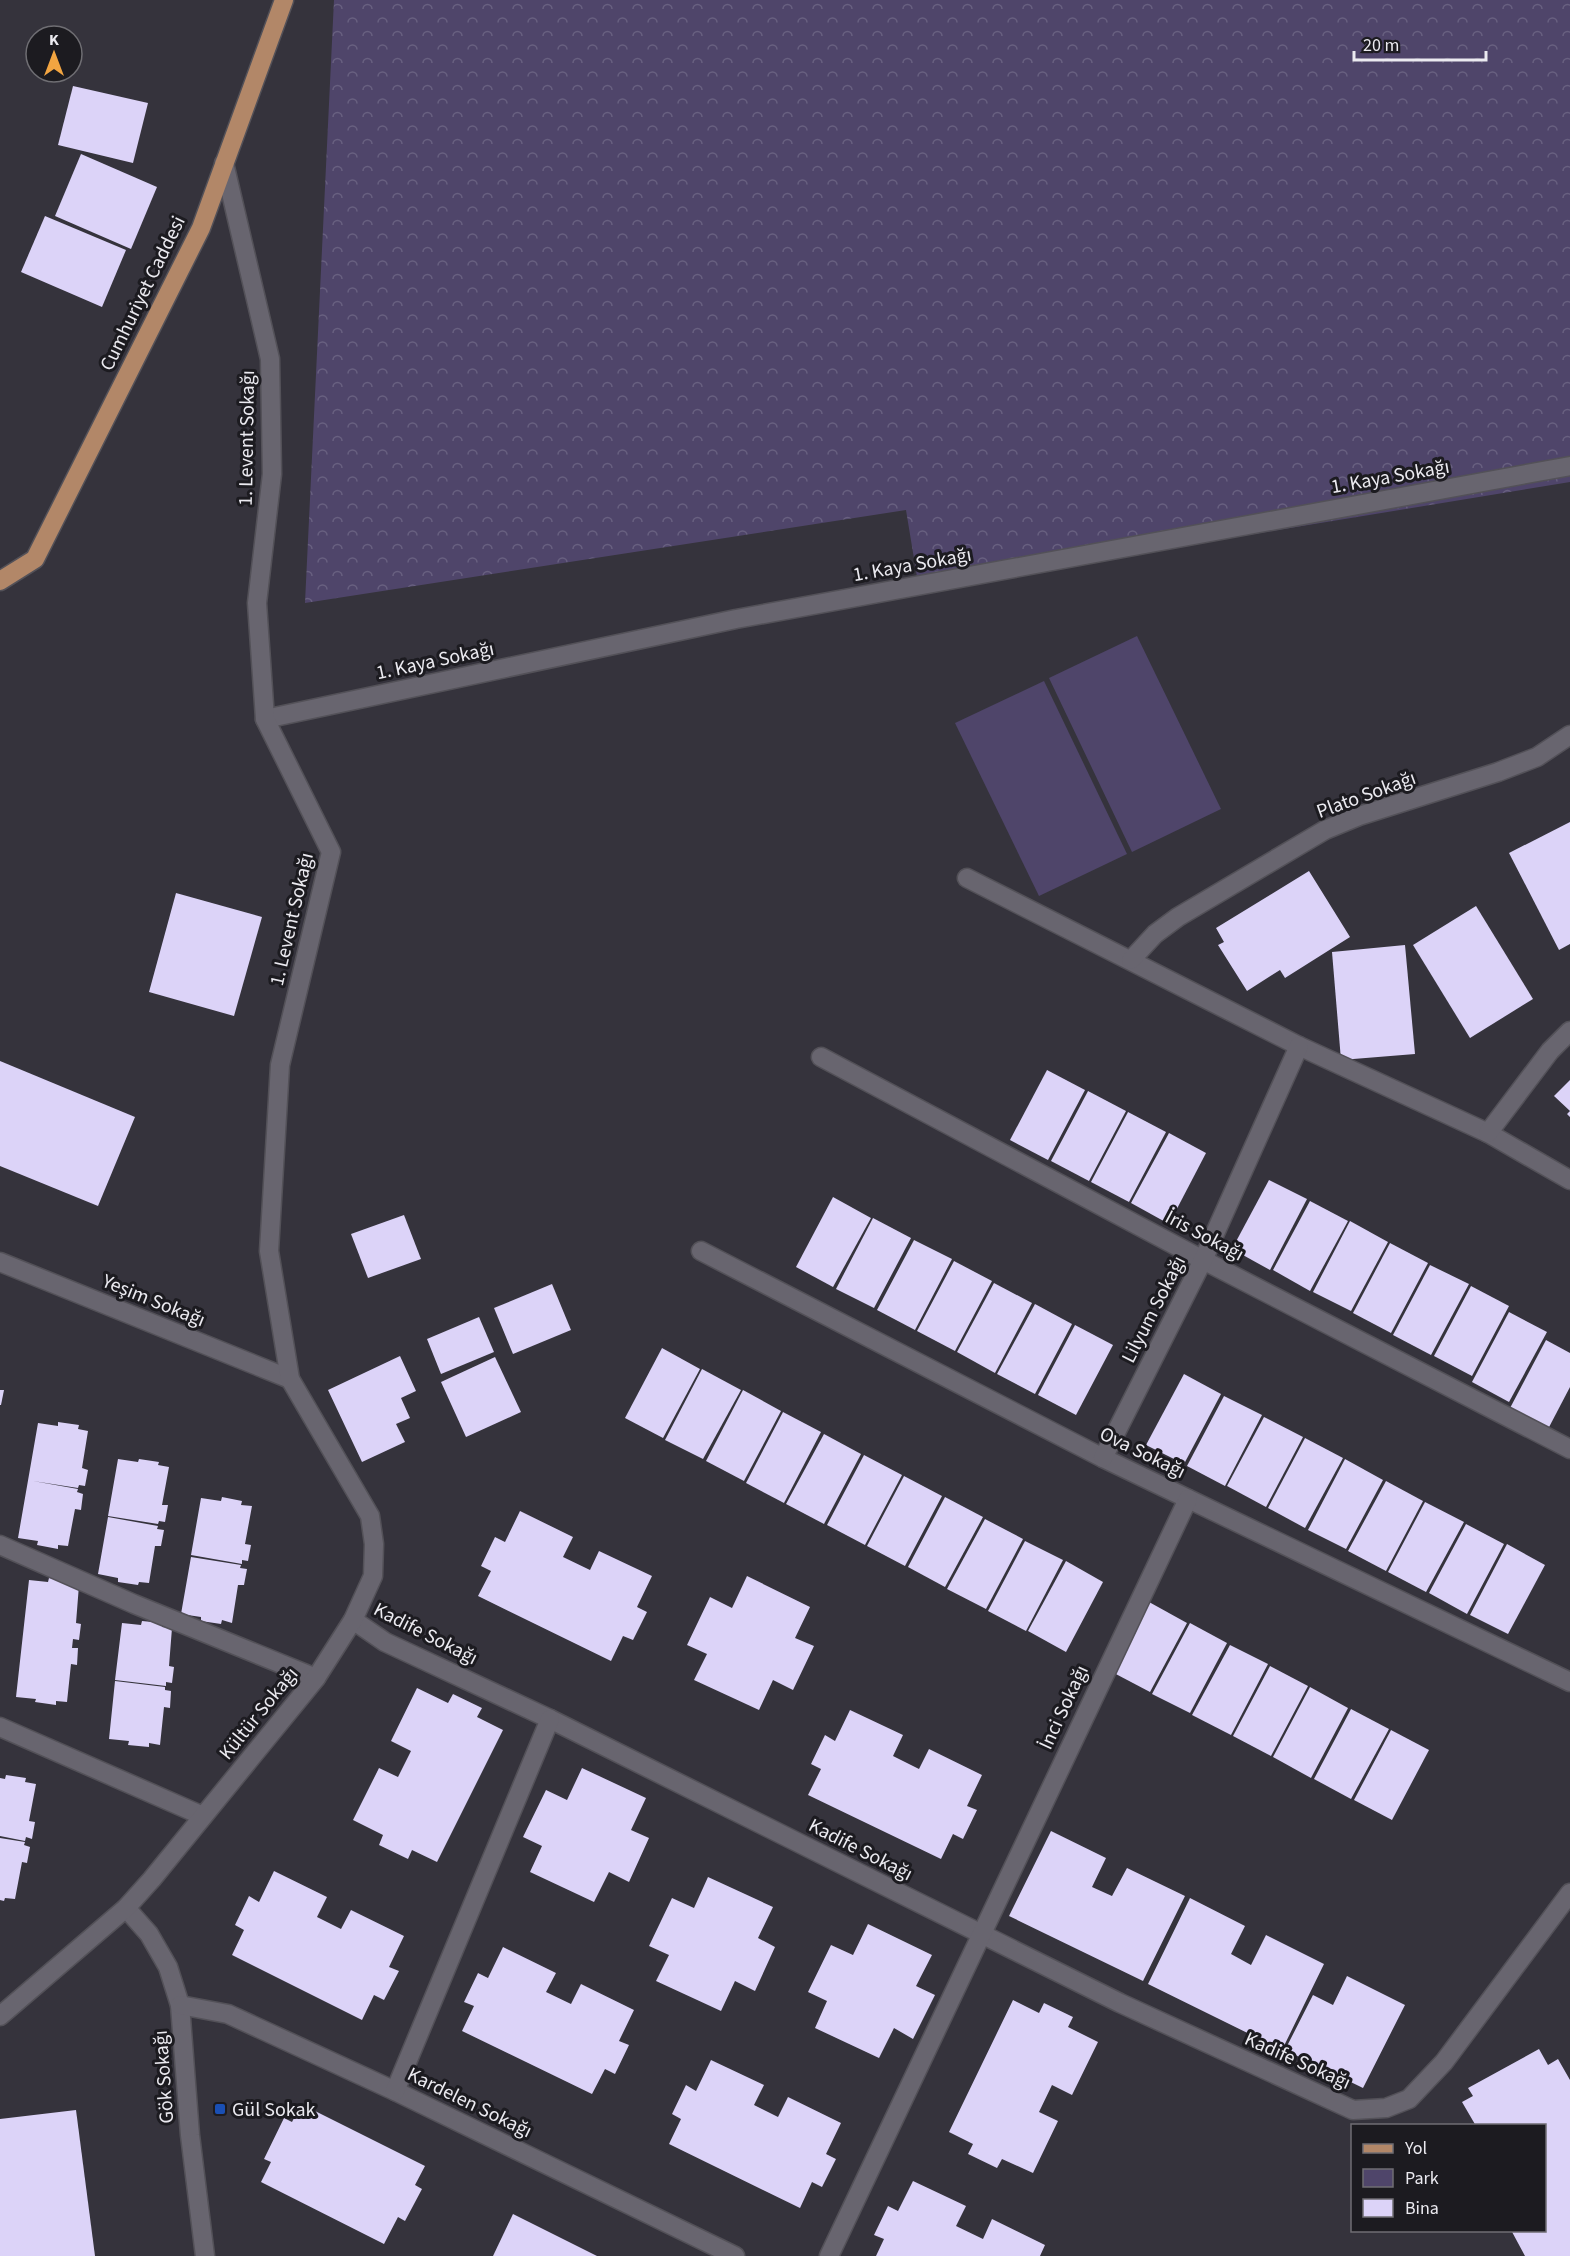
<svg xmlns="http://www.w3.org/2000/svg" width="1570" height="2256" viewBox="0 0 1570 2256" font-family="'Source Sans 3',sans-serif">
	<defs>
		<pattern id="forest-crowns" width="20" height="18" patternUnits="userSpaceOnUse" patternTransform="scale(1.5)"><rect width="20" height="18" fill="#4f456a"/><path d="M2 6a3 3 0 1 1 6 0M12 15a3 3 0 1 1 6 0" fill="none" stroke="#686080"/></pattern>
	</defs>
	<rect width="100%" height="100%" fill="#35333c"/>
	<!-- green -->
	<g fill="#4f456a">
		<polygon points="1137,636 1221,809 1132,852 1049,678"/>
		<polygon points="1044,681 1127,854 1039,896 955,723"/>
	</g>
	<!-- forest -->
	<polygon fill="url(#forest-crowns)" points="334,0 1570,0 1570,482 919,589 906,510 305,603"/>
	<!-- building -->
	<g fill="#dcd3f8">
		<polygon points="73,86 148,103 133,163 58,145"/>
		<polygon points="81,154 157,187 131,249 55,216"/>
		<polygon points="45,216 126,250 102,307 21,272"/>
		<polygon points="1570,822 1570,944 1559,950 1509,853"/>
		<polygon points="1309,871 1350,937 1285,978 1280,970 1247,991 1218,945 1224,942 1216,928"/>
		<polygon points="176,893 262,917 234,1016 149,992"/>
		<polygon points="1476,906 1533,999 1470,1038 1413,945"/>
		<polygon points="1405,945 1415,1054 1341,1060 1332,952"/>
		<polygon points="0,1061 135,1117 98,1206 0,1166"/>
		<polygon points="1047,1070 1085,1090 1048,1160 1010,1140"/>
		<polygon points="1570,1080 1570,1117 1567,1114 1570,1111 1554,1096"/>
		<polygon points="1088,1091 1126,1111 1089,1181 1051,1161"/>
		<polygon points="1128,1112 1166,1132 1129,1202 1091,1182"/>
		<polygon points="1169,1133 1206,1153 1169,1224 1131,1203"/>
		<polygon points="1269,1180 1307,1199 1270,1270 1232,1249"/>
		<polygon points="833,1197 871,1218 833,1287 796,1267"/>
		<polygon points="1310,1201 1348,1221 1310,1291 1273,1270"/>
		<polygon points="404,1215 421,1259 368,1278 351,1234"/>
		<polygon points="873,1218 911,1238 874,1308 836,1289"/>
		<polygon points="1350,1221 1388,1242 1351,1311 1313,1292"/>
		<polygon points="914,1240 952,1259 915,1330 877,1310"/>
		<polygon points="1390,1243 1428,1263 1391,1333 1353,1313"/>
		<polygon points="954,1261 992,1281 955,1351 917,1331"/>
		<polygon points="1430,1265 1469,1284 1431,1355 1393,1335"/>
		<polygon points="994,1283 1032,1303 995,1373 957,1352"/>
		<polygon points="552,1284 571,1330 513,1354 494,1308"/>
		<polygon points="1471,1286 1509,1306 1472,1376 1434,1356"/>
		<polygon points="1035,1304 1072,1324 1035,1394 997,1374"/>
		<polygon points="1509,1312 1547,1332 1509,1402 1472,1382"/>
		<polygon points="479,1317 494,1352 441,1374 427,1339"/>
		<polygon points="1075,1325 1113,1345 1076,1415 1038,1395"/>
		<polygon points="1546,1340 1570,1353 1570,1387 1547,1431 1509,1410"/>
		<polygon points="662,1348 700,1369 663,1438 625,1418"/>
		<polygon points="400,1356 416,1391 401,1398 410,1418 396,1424 405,1442 362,1462 328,1390"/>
		<polygon points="495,1357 521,1412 466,1437 441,1382"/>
		<polygon points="702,1369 741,1390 703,1459 665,1440"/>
		<polygon points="1184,1374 1221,1394 1184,1464 1146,1445"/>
		<polygon points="0,1390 4,1390 1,1405 0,1405"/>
		<polygon points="743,1390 781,1411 744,1481 706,1461"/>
		<polygon points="1224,1396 1262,1415 1225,1486 1187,1466"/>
		<polygon points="783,1412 821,1432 784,1503 746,1483"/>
		<polygon points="1264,1417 1303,1437 1266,1507 1227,1486"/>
		<polygon points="58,1422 79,1425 78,1429 88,1431 82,1468 88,1470 85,1486 79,1485 78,1488 33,1481 78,1489 77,1492 83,1494 81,1510 75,1509 68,1546 58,1545 58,1549 37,1545 38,1541 18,1538 38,1423 58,1426"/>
		<polygon points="824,1434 861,1454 824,1524 786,1504"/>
		<polygon points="1305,1438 1343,1458 1305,1528 1268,1508"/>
		<polygon points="864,1455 902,1475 865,1545 827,1525"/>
		<polygon points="118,1459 138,1462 139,1459 159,1462 158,1465 169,1467 162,1505 168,1505 165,1522 159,1521 158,1524 108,1516"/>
		<polygon points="1345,1459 1383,1480 1346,1549 1308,1530"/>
		<polygon points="904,1476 942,1496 905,1566 867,1546"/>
		<polygon points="1386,1481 1423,1501 1386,1571 1348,1551"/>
		<polygon points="222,1497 242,1501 241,1505 252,1506 245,1544 251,1545 248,1561 242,1560 242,1564 191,1555 201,1498 221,1501"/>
		<polygon points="945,1497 983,1517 945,1587 908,1567"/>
		<polygon points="1425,1502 1464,1522 1426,1592 1388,1572"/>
		<polygon points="520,1511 573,1537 563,1557 590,1570 599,1551 652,1576 637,1607 647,1612 633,1640 623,1636 611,1661 478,1596 491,1571 481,1566 495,1537 505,1542"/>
		<polygon points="108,1517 158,1526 157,1529 164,1530 161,1546 155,1546 149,1583 139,1582 138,1585 118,1582 118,1578 98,1574"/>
		<polygon points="985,1519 1023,1539 986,1609 947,1589"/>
		<polygon points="1466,1524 1504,1544 1467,1614 1429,1593"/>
		<polygon points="1025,1541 1063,1560 1026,1631 988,1611"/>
		<polygon points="1507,1544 1545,1565 1508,1634 1470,1615"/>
		<polygon points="191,1557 241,1565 240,1568 247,1569 244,1585 238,1585 232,1623 222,1620 221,1624 201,1621 201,1617 181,1614"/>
		<polygon points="1066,1561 1103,1582 1066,1652 1028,1631"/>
		<polygon points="747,1576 810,1607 795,1638 814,1646 793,1690 773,1680 759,1710 694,1680 707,1654 687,1645 710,1597 732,1608"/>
		<polygon points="49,1578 70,1580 79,1585 76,1623 81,1624 79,1640 73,1639 72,1648 78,1648 77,1665 71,1664 67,1702 56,1701 56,1705 35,1702 36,1699 16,1697 29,1580 48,1582"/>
		<polygon points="1149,1602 1187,1623 1150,1692 1112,1672"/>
		<polygon points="142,1621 162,1623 162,1627 172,1628 169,1666 174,1667 172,1683 166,1682 166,1686 115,1680 122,1623 141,1625"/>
		<polygon points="1190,1623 1227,1643 1190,1713 1152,1694"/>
		<polygon points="1230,1645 1268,1664 1231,1735 1192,1715"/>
		<polygon points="1270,1666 1308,1686 1271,1756 1233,1736"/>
		<polygon points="115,1681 165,1687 165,1690 171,1691 170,1708 164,1707 160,1745 149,1743 149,1747 128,1745 129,1741 109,1739"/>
		<polygon points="1310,1687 1348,1708 1311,1778 1273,1757"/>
		<polygon points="417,1688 448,1703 453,1694 482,1708 477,1717 503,1730 437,1862 412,1850 408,1859 379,1845 383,1835 353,1820 379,1768 398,1777 411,1751 391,1741"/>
		<polygon points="1351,1709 1389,1729 1351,1799 1314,1779"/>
		<polygon points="850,1710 903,1735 893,1756 919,1769 929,1749 982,1775 967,1806 977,1810 963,1839 953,1834 941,1859 808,1795 821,1769 811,1764 825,1735 835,1741"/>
		<polygon points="1391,1730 1429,1750 1392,1820 1354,1800"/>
		<polygon points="582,1768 646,1798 631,1830 649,1838 629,1882 609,1872 594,1902 530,1872 542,1846 523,1837 546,1790 567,1800"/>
		<polygon points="6,1775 26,1778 25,1782 36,1784 29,1821 35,1822 32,1839 26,1837 25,1841 0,1836 0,1778 5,1779"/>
		<polygon points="1051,1831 1106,1858 1092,1887 1112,1896 1127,1868 1185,1896 1143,1981 1009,1916"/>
		<polygon points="0,1838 25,1842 24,1845 30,1847 27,1863 22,1862 15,1899 5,1898 4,1901 0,1900"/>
		<polygon points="274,1871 327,1897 317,1917 341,1929 351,1910 404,1936 389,1967 399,1971 384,2000 374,1995 362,2020 232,1955 244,1930 235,1925 249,1896 259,1902"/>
		<polygon points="708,1877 773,1907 758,1938 775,1947 755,1991 735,1981 721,2011 656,1981 669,1955 649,1946 672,1898 694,1908"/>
		<polygon points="1190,1898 1245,1926 1231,1954 1251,1965 1266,1935 1324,1964 1282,2050 1148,1984"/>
		<polygon points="868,1924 932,1955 916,1986 935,1995 913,2039 894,2028 879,2058 815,2028 827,2001 808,1992 831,1945 853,1955"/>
		<polygon points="503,1947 556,1973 546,1992 571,2004 581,1984 634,2010 619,2041 629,2045 615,2074 605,2069 592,2094 462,2031 474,2006 464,2002 478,1973 488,1978"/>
		<polygon points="1347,1976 1405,2005 1363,2088 1285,2050 1313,1995 1333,2005"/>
		<polygon points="1013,2000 1039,2013 1044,2003 1073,2017 1068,2027 1098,2042 1072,2095 1052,2085 1039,2112 1058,2121 1033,2173 1002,2159 997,2168 968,2154 973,2144 949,2132"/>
		<polygon points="1539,2049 1548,2065 1558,2059 1570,2080 1570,2256 1525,2256 1511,2230 1545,2230 1545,2126 1476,2126 1462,2102 1473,2096 1468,2088"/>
		<polygon points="711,2060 764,2085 754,2105 778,2117 788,2097 841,2123 826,2154 836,2159 822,2187 812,2182 800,2208 669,2144 681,2119 672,2114 686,2085 696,2091"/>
		<polygon points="301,2104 425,2166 415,2185 422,2189 405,2221 398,2217 384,2244 261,2182 271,2162 264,2159 284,2118 292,2122"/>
		<polygon points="76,2110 95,2256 0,2256 0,2119"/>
		<polygon points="913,2181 966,2206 956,2226 983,2239 992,2219 1045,2245 1040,2256 876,2256 884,2239 874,2235 888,2206 898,2211"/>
		<polygon points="513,2214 597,2256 493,2256"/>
	</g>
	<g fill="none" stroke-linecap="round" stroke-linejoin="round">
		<defs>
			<g id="minor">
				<polyline points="265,719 736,619 1570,466"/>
				<polyline points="967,878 1299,1046 1488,1133 1570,1180"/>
				<polyline points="1131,960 1155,934 1178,917 1325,830 1359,816 1498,772 1537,757 1570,735"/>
				<polyline points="821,1057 1203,1260 1570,1449"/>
				<polyline points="1488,1133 1550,1051 1570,1031"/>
				<polyline points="701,1251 1103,1458 1570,1682"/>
				<polyline points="0,1262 290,1379"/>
				<polyline points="1103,1458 1203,1260 1299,1046"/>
				<polyline points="0,1545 134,1604 316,1678"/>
				<polyline points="353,1620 385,1642 550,1719 1120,2003 1353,2110 1386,2108 1409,2099 1444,2062 1570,1893"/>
				<polyline points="0,1727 203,1816"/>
				<polyline points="126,1908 149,1934 168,1967 180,2005 190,2135 205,2256"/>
				<polyline points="180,2005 228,2014 395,2091 735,2256"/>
				<polyline points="0,2016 126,1908 152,1879 316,1678 353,1620 373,1576 374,1544 370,1516 290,1379 269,1251 280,1065 331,852 265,719 257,603 272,474 270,359 224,163"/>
				<polyline points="395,2091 550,1719"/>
				<polyline points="829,2256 1188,1499"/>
			</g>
			<polyline id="major" points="0,581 35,559 201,228 284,0"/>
		</defs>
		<!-- minor casing -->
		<use href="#minor" stroke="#535158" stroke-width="21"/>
		<!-- major casing -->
		<use href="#major" stroke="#535158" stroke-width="21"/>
		<!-- minor -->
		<use href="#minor" stroke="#68656f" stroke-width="18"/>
		<!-- major -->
		<use href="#major" stroke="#b28768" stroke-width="18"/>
	</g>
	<!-- markers -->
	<rect fill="#1a4fb4" stroke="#1c1b20" stroke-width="2" x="214" y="2103" width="12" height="12" rx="3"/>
	<g text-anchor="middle" stroke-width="6" stroke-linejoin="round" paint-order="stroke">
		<!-- street labels -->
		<g font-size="20" fill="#ebeaf0" stroke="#1c1b20">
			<text transform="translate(142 293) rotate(-64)" y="7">Cumhuriyet Caddesi</text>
			<text transform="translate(246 438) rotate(-89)" y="7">1. Levent Sokağı</text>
			<text transform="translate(1390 476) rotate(-10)" y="7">1. Kaya Sokağı</text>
			<text transform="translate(912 564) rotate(-10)" y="7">1. Kaya Sokağı</text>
			<text transform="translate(435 660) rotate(-12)" y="7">1. Kaya Sokağı</text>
			<text transform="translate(1366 794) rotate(-20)" y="7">Plato Sokağı</text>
			<text transform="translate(291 919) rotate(-77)" y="7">1. Levent Sokağı</text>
			<text transform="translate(1205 1235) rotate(28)" y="7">İris Sokağı</text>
			<text transform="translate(154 1300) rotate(22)" y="7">Yeşim Sokağı</text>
			<text transform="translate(1153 1309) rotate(-63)" y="7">Lilyum Sokağı</text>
			<text transform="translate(1143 1452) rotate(26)" y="7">Ova Sokağı</text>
			<text transform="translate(426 1633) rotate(27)" y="7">Kadife Sokağı</text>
			<text transform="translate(1063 1707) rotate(-65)" y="7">İnci Sokağı</text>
			<text transform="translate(258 1713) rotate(-51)" y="7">Kültür Sokağı</text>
			<text transform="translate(861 1849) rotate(27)" y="7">Kadife Sokağı</text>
			<text transform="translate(1298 2060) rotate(24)" y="7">Kadife Sokağı</text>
			<text transform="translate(163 2077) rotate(-94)" y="7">Gök Sokağı</text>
			<text transform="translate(470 2102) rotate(26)" y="7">Kardelen Sokağı</text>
		</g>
		<!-- poi labels -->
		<g font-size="20" fill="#ebeaf0" stroke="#1c1b20" text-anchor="start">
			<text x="232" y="2116">Gül Sokak</text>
		</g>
	</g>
	<!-- legend -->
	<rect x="1351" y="2124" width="195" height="108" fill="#1c1b20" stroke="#6f6e73" stroke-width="1.5"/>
	<rect x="1363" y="2144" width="30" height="9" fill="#b28768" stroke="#6f6e73" stroke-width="1.5"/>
	<text x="1405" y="2154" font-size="18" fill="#ebeaf0">Yol</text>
	<rect x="1363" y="2169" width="30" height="18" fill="#4f456a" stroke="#6f6e73" stroke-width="1.5"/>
	<text x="1405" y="2184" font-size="18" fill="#ebeaf0">Park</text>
	<rect x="1363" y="2199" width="30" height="18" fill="#dcd3f8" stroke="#6f6e73" stroke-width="1.5"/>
	<text x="1405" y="2214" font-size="18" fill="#ebeaf0">Bina</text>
	<!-- north arrow -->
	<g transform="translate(54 54)"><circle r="28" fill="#1c1b20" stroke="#6f6e73" stroke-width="1.5"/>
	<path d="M0-4.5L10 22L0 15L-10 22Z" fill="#f2a541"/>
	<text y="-9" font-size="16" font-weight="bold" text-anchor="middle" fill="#ebeaf0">K</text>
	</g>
	<!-- scale -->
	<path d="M1354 51v9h132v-9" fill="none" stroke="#ebeaf0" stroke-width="3"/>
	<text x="1363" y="51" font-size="18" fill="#ebeaf0" stroke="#1c1b20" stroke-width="4.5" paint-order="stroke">20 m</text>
</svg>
